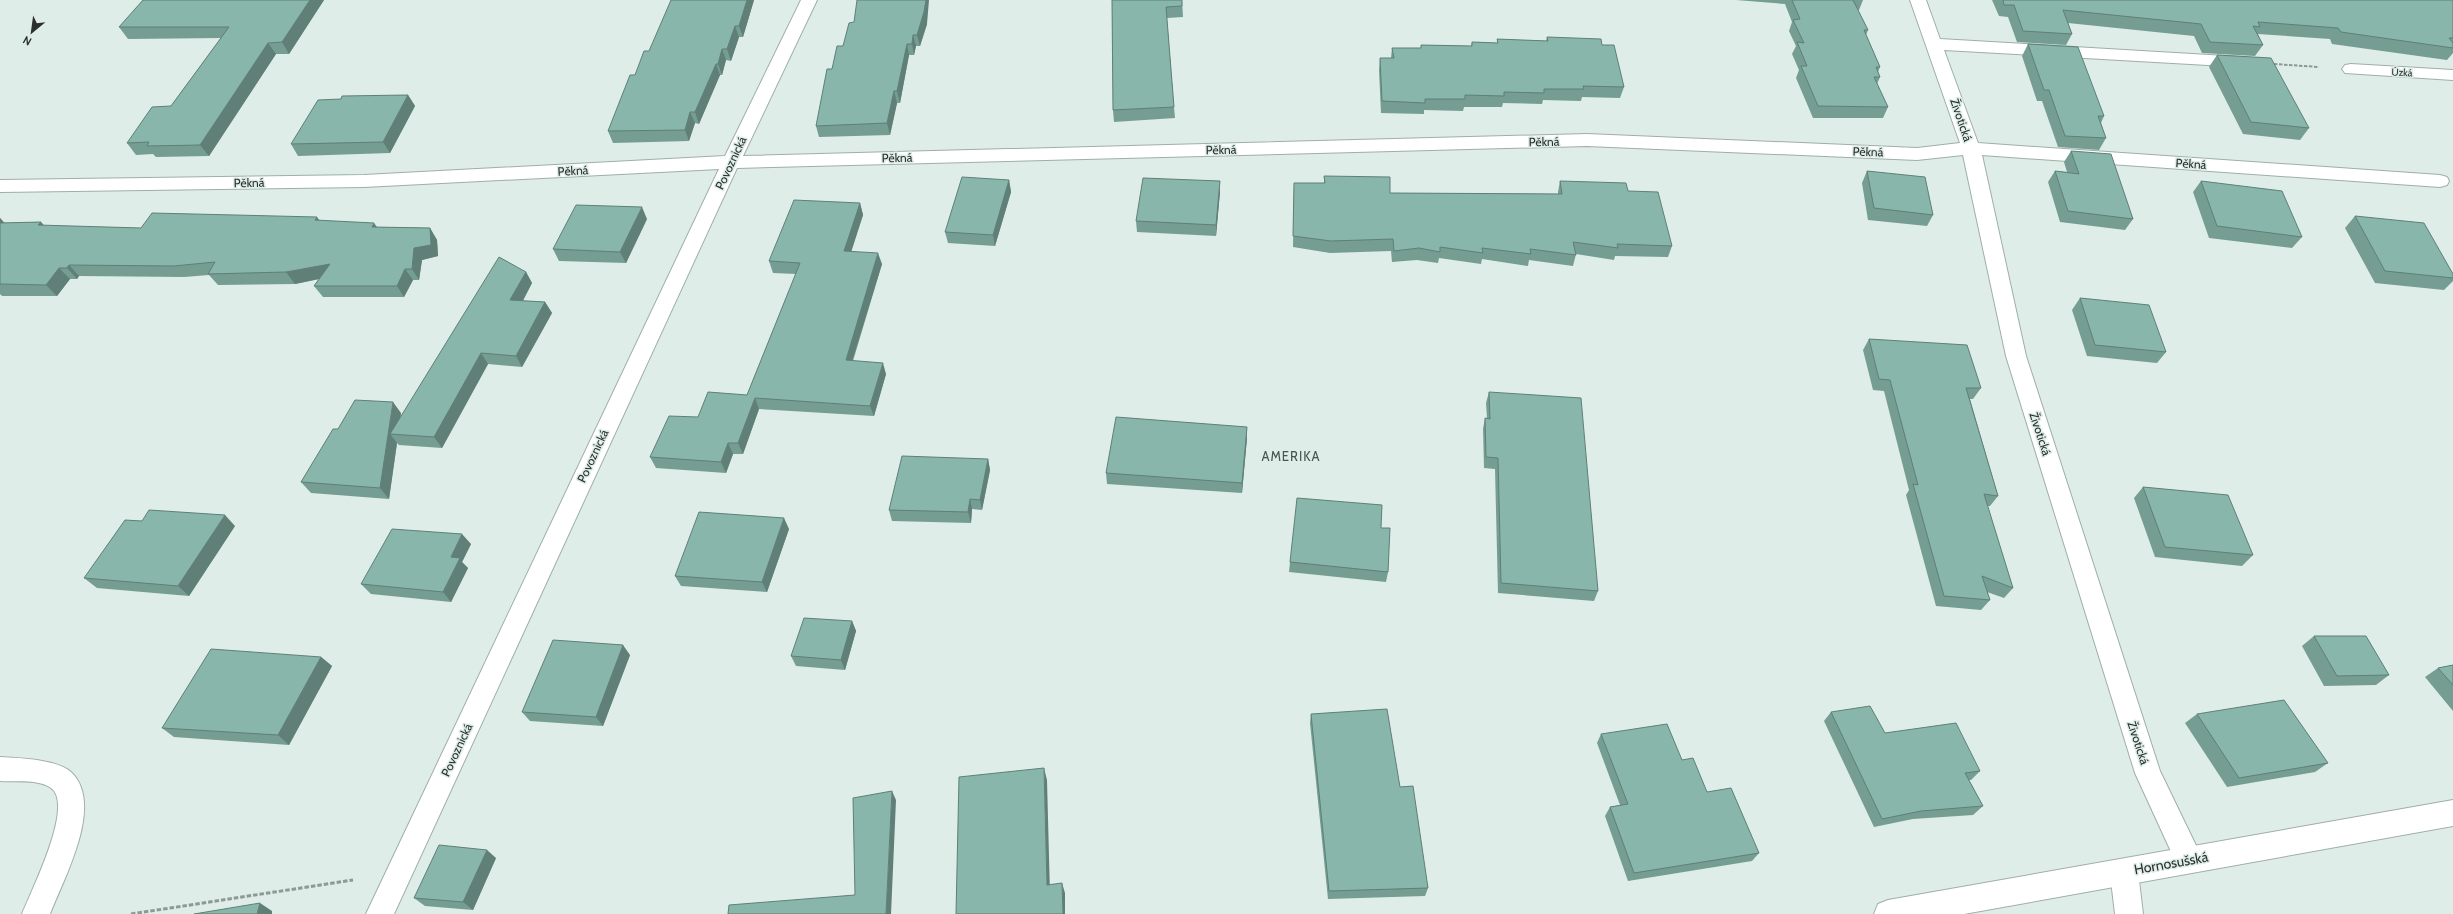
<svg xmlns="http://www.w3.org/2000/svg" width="2453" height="914" viewBox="0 0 2453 914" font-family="Cabin,sans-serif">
	<rect width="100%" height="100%" fill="#deede8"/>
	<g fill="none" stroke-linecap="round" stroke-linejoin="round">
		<defs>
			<g id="street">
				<polygon points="801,0 817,0 743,156 1587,134 1917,148 1960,143 1910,0 1926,0 1940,39 2243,57 2249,58 2251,62 2249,66 2243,67 1944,50 1978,143 2440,175 2447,177 2449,181 2447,185 2440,187 1982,155 2026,356 2160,771 2203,860 2199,869 2189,873 2179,869 2135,773 2006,356 1963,155 1917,160 1587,146 737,168 394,914 366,914 719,169 364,187 0,192 0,180 364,175 725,156"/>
				<polygon points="2351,64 2453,70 2453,80 2345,73 2342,69 2345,65"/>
				<path d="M0 757C19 758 56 759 71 772 105 804 64 878 50 914H22C31 891 75 805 51 788 39 779 15 782 0 781Z"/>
				<polygon points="2124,859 2134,863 2138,872 2143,914 2115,914 2110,872 2114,863"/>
			</g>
			<polygon id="secondary" points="2453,800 2453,826 1964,914 1874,914 1878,904 1888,900"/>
		</defs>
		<!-- street casing -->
		<use href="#street" stroke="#9faea9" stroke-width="2"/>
		<!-- secondary casing -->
		<use href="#secondary" stroke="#9faea9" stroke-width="2"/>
		<!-- path-far1 -->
		<polyline stroke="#8e9895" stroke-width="2" stroke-dasharray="3.5 1.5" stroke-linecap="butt" points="2274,64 2319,67"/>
		<!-- path -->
		<polyline stroke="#8e9895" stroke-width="3" stroke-dasharray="4.5 2" stroke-linecap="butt" points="131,914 353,880"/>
		<!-- street -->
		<use href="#street" fill="#fff" fill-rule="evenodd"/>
		<!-- secondary -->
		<use href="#secondary" fill="#fff" fill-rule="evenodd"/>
	</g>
	<!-- wall -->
	<g fill="#759d92">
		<polygon points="324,0 289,54 276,54 209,156 156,157 153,154 136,155 127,143 171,106 221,38 128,39 119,27"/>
		<polygon points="754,0 743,37 739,37 731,61 726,60 722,75 720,75 699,124 695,123 689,141 613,143 608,131 635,75 649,51"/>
		<polygon points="1112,0 1182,0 1183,17 1167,18 1174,107 1175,118 1114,122 1113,110"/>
		<polygon points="1736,0 1863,0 1859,10 1858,10 1868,30 1866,35 1880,67 1878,72 1880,77 1877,84 1888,107 1883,118 1813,118 1796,78 1799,70 1792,54 1796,46 1789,31 1792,22 1785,4"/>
		<polygon points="1992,0 2453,0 2453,53 2447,60 2332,44 2330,39 2258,34 2263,45 2255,56 2202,53 2194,36 2068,23 2072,34 2066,45 2017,42 2008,17 1999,16"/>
		<polygon points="854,22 927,24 920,46 916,46 914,55 909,55 900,103 897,103 890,135 819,137 816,126 832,69"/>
		<polygon points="1547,37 1602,45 1624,87 1620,98 1582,97 1581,101 1543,100 1542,104 1503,103 1502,107 1464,107 1463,111 1424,110 1424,114 1381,113 1379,70 1380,58 1391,58 1392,48 1421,48 1421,45 1471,46 1472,42 1497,43 1497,39 1546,41"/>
		<polygon points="2028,44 2104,116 2101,123 2106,138 2099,150 2058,147 2042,101 2037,101 2022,56"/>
		<polygon points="2217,55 2309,128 2300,140 2243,134 2209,67"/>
		<polygon points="408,95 415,106 390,153 298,156 291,144 341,99"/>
		<polygon points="2071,151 2133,219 2125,230 2060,222 2048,182 2055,171 2067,172 2064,162"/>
		<polygon points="1867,171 1933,215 1927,226 1868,220 1862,183"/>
		<polygon points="1324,176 1390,193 1558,194 1558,192 1560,181 1628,191 1672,246 1668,257 1615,256 1614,260 1576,254 1573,266 1529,260 1528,266 1482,259 1481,264 1439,258 1438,263 1417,260 1392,262 1391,251 1330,253 1293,247 1294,183 1324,183"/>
		<polygon points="1009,180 1011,192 995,246 948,243 945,232"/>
		<polygon points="2201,181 2302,237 2292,248 2209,238 2193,192"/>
		<polygon points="1220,192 1216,236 1137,232 1136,221"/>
		<polygon points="860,203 863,215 851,251 882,264 853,361 886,374 874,416 759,409 743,454 733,454 726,473 656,468 650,457 698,417 747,395 796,274 773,273 769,261"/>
		<polygon points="2355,216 2453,274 2453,281 2444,290 2375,283 2345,228"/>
		<polygon points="0,218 4,223 41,222 44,226 141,228 319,221 377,227 430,228 437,240 438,256 422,260 419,280 413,280 404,297 323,297 314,286 319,279 295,284 218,285 209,275 184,277 79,276 77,279 70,279 57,296 2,296 0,294"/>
		<polygon points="647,219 626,263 559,261 553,249"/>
		<polygon points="526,272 532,283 523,301 545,302 552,313 522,367 488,364 442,448 399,445 397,443 389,499 311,493 301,482 401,413 400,418"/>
		<polygon points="2080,298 2166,352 2157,363 2087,356 2072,310"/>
		<polygon points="1869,339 1981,388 1973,399 1970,399 1998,496 1990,506 1987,506 2013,588 2004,598 1987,592 1990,600 1981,610 1936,606 1906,495 1909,490 1884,391 1873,390 1863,350"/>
		<polygon points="1489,392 1598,591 1594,601 1498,593 1495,469 1484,468 1483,429 1485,418 1487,418 1486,403"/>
		<polygon points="1247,438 1242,493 1107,484 1106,473"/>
		<polygon points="988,459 990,470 982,510 972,509 971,523 892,521 889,510"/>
		<polygon points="2143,487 2253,555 2242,566 2155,557 2134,498"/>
		<polygon points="235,526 189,596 97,588 84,578"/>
		<polygon points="1381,528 1388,572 1386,582 1289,572 1290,562"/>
		<polygon points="789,529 767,592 681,586 675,576"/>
		<polygon points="471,544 462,562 468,568 451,602 371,594 361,584"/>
		<polygon points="852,621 856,631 845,670 796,666 791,656"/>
		<polygon points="2314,636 2389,675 2376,685 2324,686 2302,646"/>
		<polygon points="630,655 603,726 530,721 522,712"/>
		<polygon points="321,657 332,666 289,745 174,737 162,728"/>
		<polygon points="2453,665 2453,711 2425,677 2438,668"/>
		<polygon points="1831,712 1980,771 1971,780 1969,780 1983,806 1973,815 1913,819 1874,827 1824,721"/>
		<polygon points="1311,714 1400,787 1428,888 1425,896 1328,899 1310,723"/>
		<polygon points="2197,714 2328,763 2315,772 2227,787 2185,723"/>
		<polygon points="1601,734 1682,760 1707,792 1759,853 1752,861 1628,881 1605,816 1610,807 1620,805 1597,743"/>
		<polygon points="496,858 473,910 425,906 414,898"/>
	</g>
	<!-- shaded-wall -->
	<g fill="#5f7f77">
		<polygon points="310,0 324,0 289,54 282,42"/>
		<polygon points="747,0 754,0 743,37 739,26"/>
		<polygon points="926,0 929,0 927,24 920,46 917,35"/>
		<polygon points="735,26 739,37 731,61 727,49"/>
		<polygon points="913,35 916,46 914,55 912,44"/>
		<polygon points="268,43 276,54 209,156 200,145"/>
		<polygon points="907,44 909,55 900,103 897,91"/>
		<polygon points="722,49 726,60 722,75 718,64"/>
		<polygon points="716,64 720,75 699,124 695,112"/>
		<polygon points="894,91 897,103 890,135 887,123"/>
		<polygon points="408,95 415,106 390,153 383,142"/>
		<polygon points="690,112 695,123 689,141 685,130"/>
		<polygon points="1009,180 1011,192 995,246 993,235"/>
		<polygon points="1220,181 1220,192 1216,236 1216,225"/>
		<polygon points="860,203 863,215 848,262 844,251"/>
		<polygon points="642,207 647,219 626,263 620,252"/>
		<polygon points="317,217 325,228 315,220"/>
		<polygon points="0,218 11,230 0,227"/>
		<polygon points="41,222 51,234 38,225"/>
		<polygon points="374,223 382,234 372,227"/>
		<polygon points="430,228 437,240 438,256 422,260 419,280 412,269 414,248"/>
		<polygon points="878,253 882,264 849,371 846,360"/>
		<polygon points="330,264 338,275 295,284 286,272"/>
		<polygon points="69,265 79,276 77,279 67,268"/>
		<polygon points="59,268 70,279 57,296 46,285"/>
		<polygon points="405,269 413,280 404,297 397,286"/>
		<polygon points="526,272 532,283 517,311 510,300"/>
		<polygon points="545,302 552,313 522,367 516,356"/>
		<polygon points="481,353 488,364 442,448 434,437"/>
		<polygon points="883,363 886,374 874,416 870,406"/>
		<polygon points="755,398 759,409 743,454 738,443"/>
		<polygon points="393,402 401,413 398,435 390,434 397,443 389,499 380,488"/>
		<polygon points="1247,427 1247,438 1242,493 1242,483"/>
		<polygon points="728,443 733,454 726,473 721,462"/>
		<polygon points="988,459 990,470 982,510 980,500"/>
		<polygon points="970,499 972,509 971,523 968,512"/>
		<polygon points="225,515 235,526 189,596 178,586"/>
		<polygon points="784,518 789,529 767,592 762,582"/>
		<polygon points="462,534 471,544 462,562 468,568 451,602 443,592 451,557"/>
		<polygon points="852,621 856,631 845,670 841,660"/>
		<polygon points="623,645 630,655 603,726 596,717"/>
		<polygon points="321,657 332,666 289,745 278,735"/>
		<polygon points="1044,768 1047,780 1050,895 1047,885"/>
		<polygon points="892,791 896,800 891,914 886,914"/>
		<polygon points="487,850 496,858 473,910 463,902"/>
		<polygon points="1062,883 1065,893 1065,914 1063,914"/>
		<polygon points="260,903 272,911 272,914 257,914"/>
	</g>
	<!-- building -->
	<g fill="#88b6aa" stroke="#5f7f77">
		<polygon points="143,0 310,0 282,42 268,43 200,145 147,146 149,142 127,143 152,107 171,106 229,27 119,27"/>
		<polygon points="671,0 747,0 739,26 735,26 727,49 722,49 718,64 716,64 695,112 690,112 685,130 608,131 630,75 635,75 644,51 649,51"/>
		<polygon points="857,0 926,0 924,12 917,35 913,35 912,44 907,44 897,91 894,91 887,123 816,126 827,69 832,69 837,46 843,46 849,23 854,22"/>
		<polygon points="1112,0 1182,0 1182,6 1166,7 1174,107 1113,110"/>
		<polygon points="1792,0 1853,0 1868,30 1864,30 1880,67 1876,67 1880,77 1874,77 1888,107 1818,106 1801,66 1807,66 1797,42 1804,43 1793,20 1800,19"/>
		<polygon points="2003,0 2453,0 2453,38 2449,38 2453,43 2453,48 2341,32 2338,28 2258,22 2260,27 2253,26 2263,45 2210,42 2201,24 2063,10 2072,34 2023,31 2014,5 2004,5"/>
		<polygon points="1547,37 1601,39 1602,45 1614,45 1624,87 1583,86 1584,89 1544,89 1544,93 1504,92 1504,96 1465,95 1465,99 1425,99 1425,103 1382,101 1380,58 1394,58 1392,48 1421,48 1421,45 1472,46 1472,42 1498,43 1497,39 1548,41"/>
		<polygon points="2028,44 2078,47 2104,116 2098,116 2106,138 2065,136 2049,90 2044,90"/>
		<polygon points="2217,55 2271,58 2309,128 2251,122"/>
		<polygon points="408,95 383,142 291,144 318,100 341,99 342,96"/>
		<polygon points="2071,151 2111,154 2133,219 2068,211 2055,171 2079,174"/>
		<polygon points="1867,171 1925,177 1933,215 1874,208"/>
		<polygon points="1324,176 1390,177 1390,193 1562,194 1560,181 1626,183 1628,191 1658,192 1672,246 1617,244 1618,248 1573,242 1576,255 1530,249 1531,254 1482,248 1483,253 1440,247 1440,252 1419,248 1394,251 1393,239 1331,241 1293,236 1294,183 1325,183"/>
		<polygon points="962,177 1009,180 993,235 945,232"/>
		<polygon points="1143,178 1220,181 1216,225 1136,221"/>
		<polygon points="2201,181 2282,191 2302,237 2217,226"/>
		<polygon points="794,200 860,203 844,251 878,253 846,360 883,363 870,406 755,398 738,443 728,443 721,462 650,457 669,416 698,417 708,392 747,395 800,263 769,261"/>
		<polygon points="576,205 642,207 620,252 553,249"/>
		<polygon points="152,213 317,217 315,220 374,223 372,227 430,228 431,245 414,248 412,269 405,269 397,286 314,286 330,264 286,272 208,274 215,262 174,266 69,265 67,268 59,268 46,285 0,284 0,223 41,222 38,225 141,228"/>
		<polygon points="2355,216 2424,223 2453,274 2453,278 2385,271"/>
		<polygon points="499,257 526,272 510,300 545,302 516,356 481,353 434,437 390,434"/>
		<polygon points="2080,298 2149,305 2166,352 2095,345"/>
		<polygon points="1869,339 1967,345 1981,388 1966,388 1998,496 1984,494 2013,588 1982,576 1990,600 1944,596 1913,484 1918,485 1890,380 1879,379"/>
		<polygon points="1489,392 1581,398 1598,591 1501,583 1498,458 1486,457 1485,418 1490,419"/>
		<polygon points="355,400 393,402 380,488 301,482 333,429 338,429"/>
		<polygon points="1116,417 1247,427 1242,483 1106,473"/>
		<polygon points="902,456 988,459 980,500 970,499 968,512 889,510"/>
		<polygon points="2143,487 2228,495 2253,555 2165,547"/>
		<polygon points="1297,498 1382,505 1381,528 1390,528 1388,572 1290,562"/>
		<polygon points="149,510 225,515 178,586 84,578 125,520 142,521"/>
		<polygon points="699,512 784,518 762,582 675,576"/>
		<polygon points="392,529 462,534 451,557 460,558 443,592 361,584"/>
		<polygon points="804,618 852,621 841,660 791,656"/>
		<polygon points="2314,636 2366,636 2389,675 2337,676"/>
		<polygon points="553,640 623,645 596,717 522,712"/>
		<polygon points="211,649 321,657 278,735 162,728"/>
		<polygon points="2453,665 2453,685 2438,668"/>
		<polygon points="2284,700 2328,763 2239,778 2197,714"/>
		<polygon points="1870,706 1885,733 1956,723 1980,771 1965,773 1983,806 1921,811 1882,819 1831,712"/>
		<polygon points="1387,709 1400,787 1413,786 1428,888 1329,891 1311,714"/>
		<polygon points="1667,724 1682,760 1693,758 1707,792 1731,788 1759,853 1634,873 1610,807 1628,804 1601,734"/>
		<polygon points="1044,768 1047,885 1062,883 1063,914 956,914 959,777"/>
		<polygon points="892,791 886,914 728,914 729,905 855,895 853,798"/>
		<polygon points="439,845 487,850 463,902 414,898"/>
		<polygon points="260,903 257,914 194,914"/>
	</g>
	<g text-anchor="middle" stroke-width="3" stroke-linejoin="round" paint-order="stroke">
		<!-- far-street labels -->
		<g font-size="10" fill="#2b302f" stroke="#deede8">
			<text transform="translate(2402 72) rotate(3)" y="4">Úzká</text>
		</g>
		<!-- street labels -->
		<g font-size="12" fill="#2b302f" stroke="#deede8">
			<text transform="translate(1961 120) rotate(71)" y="4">Životická</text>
			<text transform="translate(1544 142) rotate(-1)" y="4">Pěkná</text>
			<text transform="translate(1221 150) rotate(-1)" y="4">Pěkná</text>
			<text transform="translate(1868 152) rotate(2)" y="4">Pěkná</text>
			<text transform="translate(897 158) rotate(-1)" y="4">Pěkná</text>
			<text transform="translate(731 163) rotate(-65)" y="4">Povoznická</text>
			<text transform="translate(2191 164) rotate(4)" y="4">Pěkná</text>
			<text transform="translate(573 171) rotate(-3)" y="4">Pěkná</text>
			<text transform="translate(249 183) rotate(-1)" y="4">Pěkná</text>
			<text transform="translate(2040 434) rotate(72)" y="4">Životická</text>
			<text transform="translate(593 456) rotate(-65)" y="4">Povoznická</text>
			<text transform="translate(2138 743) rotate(72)" y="4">Životická</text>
			<text transform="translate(457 750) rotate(-65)" y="4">Povoznická</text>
		</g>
		<!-- neighbourhood labels -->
		<g font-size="13" letter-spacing="1" fill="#475450" stroke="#deede8">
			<text x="1291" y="461">AMERIKA</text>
		</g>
		<!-- near-street labels -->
		<g font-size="14" fill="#2b302f" stroke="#deede8">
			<text transform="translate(2171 863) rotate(-10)" y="5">Hornosušská</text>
		</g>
	</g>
	<!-- north arrow -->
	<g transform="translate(32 32) rotate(209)" stroke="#deede8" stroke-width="3" paint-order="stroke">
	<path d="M0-3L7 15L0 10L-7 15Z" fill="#2b302f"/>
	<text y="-6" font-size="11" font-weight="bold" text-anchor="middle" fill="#2b302f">N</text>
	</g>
</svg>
